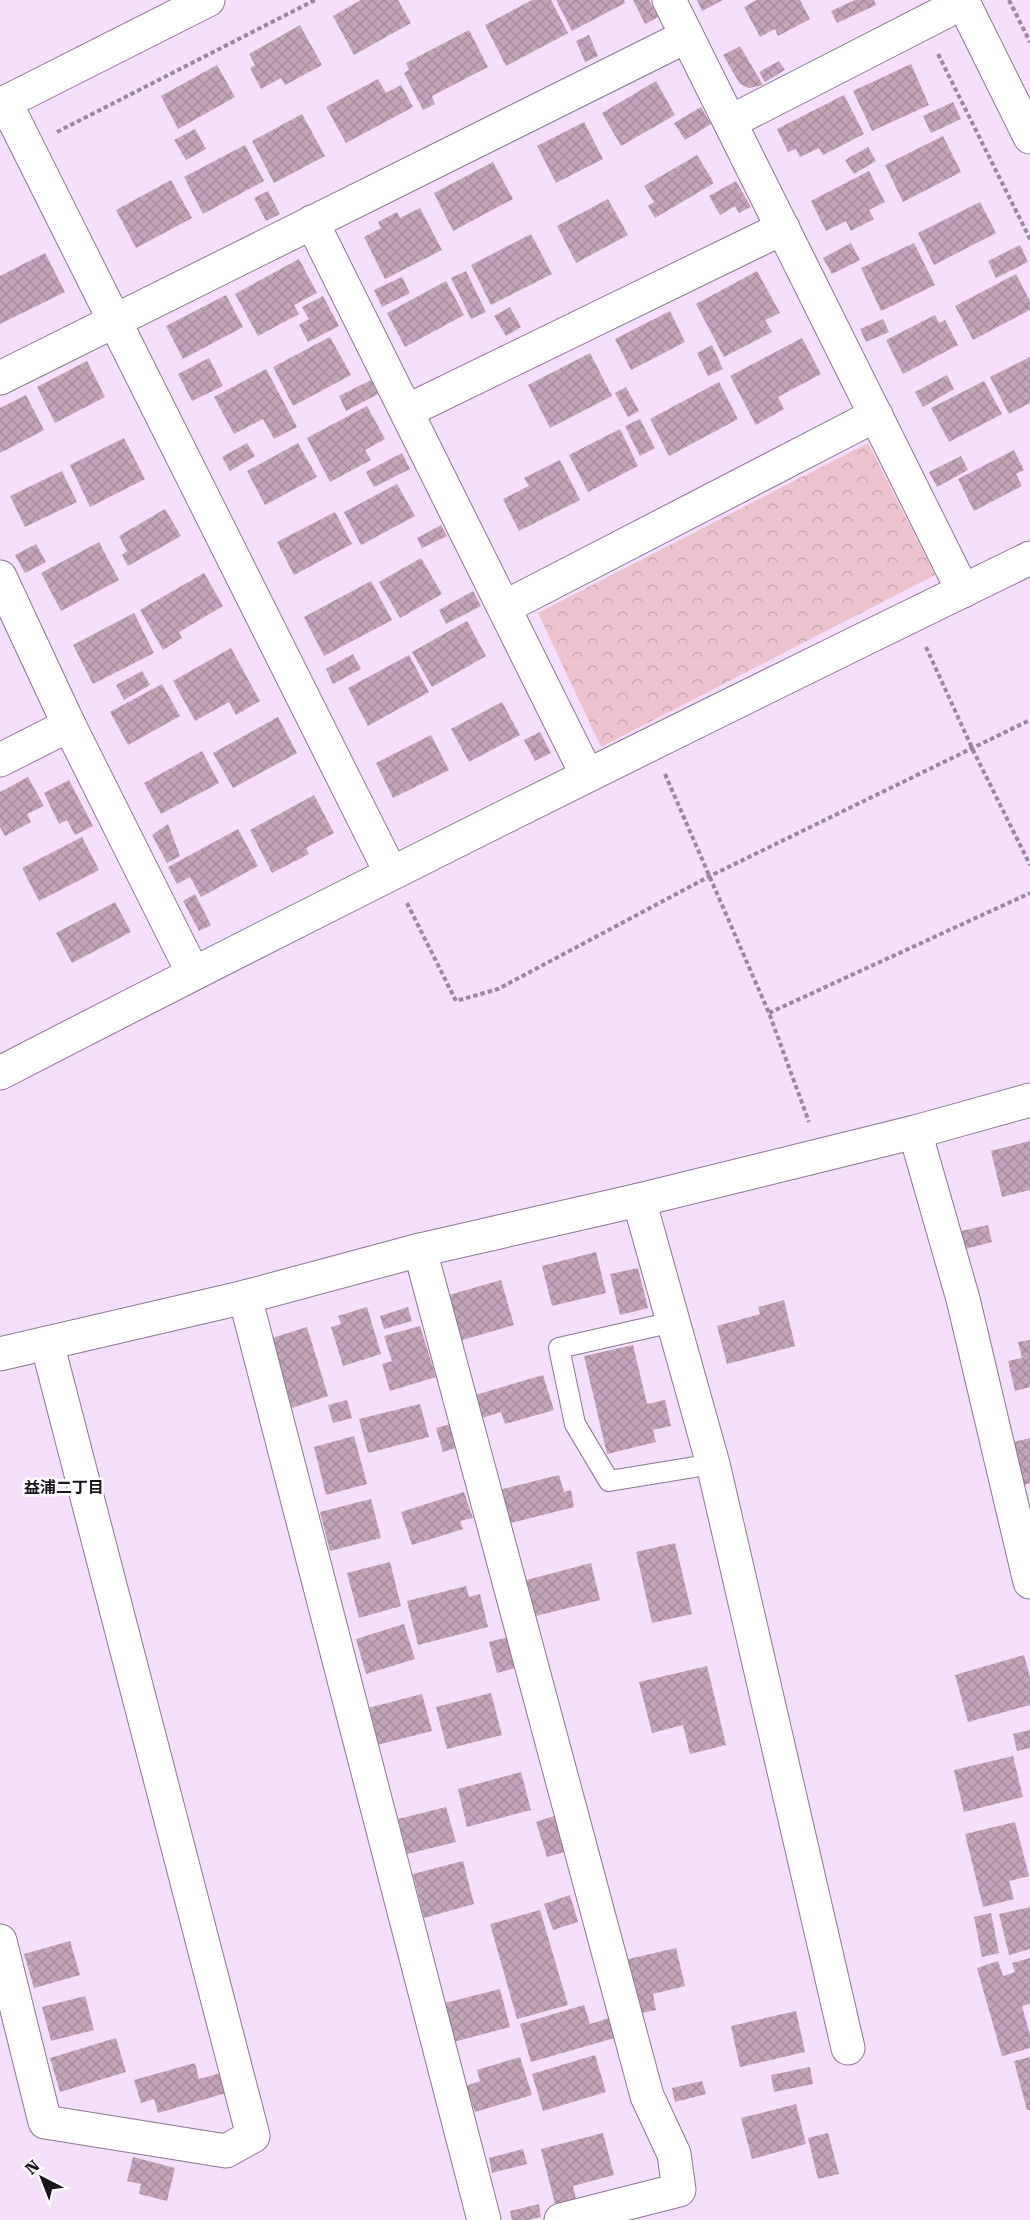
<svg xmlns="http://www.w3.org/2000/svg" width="1030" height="2220" viewBox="0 0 1030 2220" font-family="'Roboto Serif','Noto Sans JP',serif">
	<defs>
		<pattern id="park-crowns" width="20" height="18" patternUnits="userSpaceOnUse" patternTransform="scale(1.5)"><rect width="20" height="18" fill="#ecc2ce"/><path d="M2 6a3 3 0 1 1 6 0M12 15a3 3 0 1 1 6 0" fill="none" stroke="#caa6b0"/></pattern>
		<pattern id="building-cross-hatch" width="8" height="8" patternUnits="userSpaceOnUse" patternTransform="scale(1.5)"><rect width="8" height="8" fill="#c3a4b9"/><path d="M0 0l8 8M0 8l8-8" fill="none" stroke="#a78c9f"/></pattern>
	</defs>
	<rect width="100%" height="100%" fill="#f5dffc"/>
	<!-- park -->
	<polygon fill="url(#park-crowns)" points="868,443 935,575 601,747 538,613"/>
	<!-- building -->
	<g fill="url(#building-cross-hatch)">
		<polygon points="361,0 398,0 411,23 354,55 333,16"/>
		<polygon points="532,0 551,0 568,33 506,66 485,25"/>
		<polygon points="556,0 624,0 625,3 572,31"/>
		<polygon points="633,0 649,0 658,17 645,24"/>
		<polygon points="697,0 723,0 702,11"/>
		<polygon points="757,0 800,0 810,19 778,36 775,29 760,37 744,7"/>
		<polygon points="855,0 874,0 876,5 837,23 831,11"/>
		<polygon points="300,25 322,65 285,85 281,78 261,89 250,68 255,65 249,54"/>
		<polygon points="469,30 488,67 432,96 435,104 423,110 404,73 409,70 406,63"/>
		<polygon points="589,35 598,56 585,62 576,41"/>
		<polygon points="740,46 763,85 749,88 740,84 723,55"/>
		<polygon points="779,61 785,70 765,82 759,72"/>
		<polygon points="911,64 929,105 872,131 853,91"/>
		<polygon points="217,65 235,97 178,129 161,96"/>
		<polygon points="378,79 386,93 401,85 413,107 346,143 326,107"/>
		<polygon points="656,81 675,115 621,146 602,113"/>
		<polygon points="844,95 864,134 823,155 819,148 800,157 796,149 788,152 777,129"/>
		<polygon points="953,102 961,119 931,133 923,116"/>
		<polygon points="701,107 711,124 685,140 674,123"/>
		<polygon points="302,114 325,156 274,183 252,141"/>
		<polygon points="584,122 603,159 556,183 537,146"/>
		<polygon points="195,129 206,149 186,160 174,140"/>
		<polygon points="943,136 961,172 903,202 885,165"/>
		<polygon points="245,145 264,181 203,214 184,177"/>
		<polygon points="868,147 876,161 854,174 845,160"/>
		<polygon points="697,155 714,183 655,218 648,206 654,202 644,186"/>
		<polygon points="493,162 513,199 453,231 434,193"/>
		<polygon points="869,171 885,202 869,210 874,219 851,231 846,221 826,231 811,201"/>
		<polygon points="171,180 192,218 136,248 116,210"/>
		<polygon points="736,181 751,207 739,213 735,206 720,215 709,196"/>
		<polygon points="268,191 280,214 266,221 254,198"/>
		<polygon points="608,199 628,235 576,263 557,226"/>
		<polygon points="980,202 996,233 934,265 918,233"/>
		<polygon points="420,208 442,250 385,279 364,237 381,228 378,222 397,212 400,218"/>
		<polygon points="531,234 552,274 491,305 471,265"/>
		<polygon points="851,243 860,260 832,274 823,258"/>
		<polygon points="914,243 935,285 881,311 861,268"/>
		<polygon points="1020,245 1028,262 996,278 988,261"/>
		<polygon points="45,253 65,292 0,324 0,276"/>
		<polygon points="299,259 317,293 294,305 299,314 258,336 235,294"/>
		<polygon points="466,271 486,312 471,319 451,278"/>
		<polygon points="757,271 780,313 765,320 772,332 724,357 696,304"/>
		<polygon points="1016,274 1030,301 1030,310 973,340 955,306"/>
		<polygon points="402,277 410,293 382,307 374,290"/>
		<polygon points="446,281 464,315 405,347 387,313"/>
		<polygon points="226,295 243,327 183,359 166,326"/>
		<polygon points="323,296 339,326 308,342 299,325 309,319 302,307"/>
		<polygon points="510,307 521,327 506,336 494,316"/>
		<polygon points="670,311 685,342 631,370 615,339"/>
		<polygon points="935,315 939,323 945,320 958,345 903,374 886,340"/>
		<polygon points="883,319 889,332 866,342 860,329"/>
		<polygon points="330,337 351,375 293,406 273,367"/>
		<polygon points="802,338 821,374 778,397 784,409 756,425 730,376"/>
		<polygon points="712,345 723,369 708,376 697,353"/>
		<polygon points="590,353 612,396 550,428 528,385"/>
		<polygon points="1030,357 1030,403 1009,414 990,377"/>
		<polygon points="209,358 223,386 192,401 178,374"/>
		<polygon points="87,361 105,397 55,423 37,387"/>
		<polygon points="266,369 297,427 274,439 263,419 234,434 214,397"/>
		<polygon points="947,375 954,389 923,407 915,392"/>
		<polygon points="371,380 378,394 346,411 339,396"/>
		<polygon points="984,381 1002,414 949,442 931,408"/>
		<polygon points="719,382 738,419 669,456 650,419"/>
		<polygon points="626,387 639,411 628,417 615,393"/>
		<polygon points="26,395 44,430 0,453 0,408"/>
		<polygon points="367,406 385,439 365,450 371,460 330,482 307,438"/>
		<polygon points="640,419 655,448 640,456 625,426"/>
		<polygon points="620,429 638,466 588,492 569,455"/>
		<polygon points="124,438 145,479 90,507 70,465"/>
		<polygon points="247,443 255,456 230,471 222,457"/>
		<polygon points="298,443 317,477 265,505 247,471"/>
		<polygon points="1014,450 1024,470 1016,474 1022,486 974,511 958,479"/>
		<polygon points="402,453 410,469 374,487 366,472"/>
		<polygon points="961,456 968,470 937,487 929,472"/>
		<polygon points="560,460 580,500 519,531 503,499 529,486 524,478"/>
		<polygon points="62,471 77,502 25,527 10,496"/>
		<polygon points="397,484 415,516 361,545 344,512"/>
		<polygon points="165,509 181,536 128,566 122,555 127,551 119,536"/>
		<polygon points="335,512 352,544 294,575 277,542"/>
		<polygon points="441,525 447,536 422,548 417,538"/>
		<polygon points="99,542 119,580 61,611 41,573"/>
		<polygon points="36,544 46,562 25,573 15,555"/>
		<polygon points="421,558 442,594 400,618 379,582"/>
		<polygon points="204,573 223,606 179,632 182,638 163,650 140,610"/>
		<polygon points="371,581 392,620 324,656 304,617"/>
		<polygon points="473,591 481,606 446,624 439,610"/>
		<polygon points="134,613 154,653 93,684 73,645"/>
		<polygon points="467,621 486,656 432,687 412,652"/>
		<polygon points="231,648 260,701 236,715 229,702 195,721 173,681"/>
		<polygon points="353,654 361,669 333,684 326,669"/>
		<polygon points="409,655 429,692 368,726 348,688"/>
		<polygon points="142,671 150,685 124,700 116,685"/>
		<polygon points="162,684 180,716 128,745 110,712"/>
		<polygon points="502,702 520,735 469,762 451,729"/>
		<polygon points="278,717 297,753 233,788 213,753"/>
		<polygon points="540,732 551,753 535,761 524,740"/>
		<polygon points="431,735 449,770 393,798 376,763"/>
		<polygon points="202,751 219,783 161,814 144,783"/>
		<polygon points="28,777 44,806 27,814 31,822 5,836 0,827 0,792"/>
		<polygon points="69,780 93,826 75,835 67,820 59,824 44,793"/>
		<polygon points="314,795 334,833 306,848 309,854 272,873 250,830"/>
		<polygon points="168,824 180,856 167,863 152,835"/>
		<polygon points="238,829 258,866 201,897 190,877 177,884 168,867"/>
		<polygon points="82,837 99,870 39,901 22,868"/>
		<polygon points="195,894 211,925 199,931 183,901"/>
		<polygon points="115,902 131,932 72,963 56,933"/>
		<polygon points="1030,1141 1030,1190 1002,1197 991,1151"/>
		<polygon points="988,1225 992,1242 965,1249 961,1231"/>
		<polygon points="596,1252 606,1293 552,1306 542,1266"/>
		<polygon points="638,1268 648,1308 620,1315 610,1274"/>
		<polygon points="501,1280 514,1325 462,1340 449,1295"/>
		<polygon points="784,1300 795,1346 727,1364 717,1326 760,1314 758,1307"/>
		<polygon points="367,1307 381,1354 343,1366 331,1327 341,1324 338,1316"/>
		<polygon points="408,1307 412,1321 384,1329 380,1316"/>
		<polygon points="420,1326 436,1377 390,1391 382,1364 392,1361 384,1336"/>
		<polygon points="307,1327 328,1396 292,1408 269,1339"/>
		<polygon points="1030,1340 1030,1387 1015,1391 1008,1361 1022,1358 1018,1342"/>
		<polygon points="633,1345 647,1404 665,1400 671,1426 653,1430 656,1442 607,1454 584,1356"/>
		<polygon points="543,1375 554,1410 505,1424 501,1412 479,1419 472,1396"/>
		<polygon points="347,1400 352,1418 333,1423 328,1405"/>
		<polygon points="420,1404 429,1437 368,1453 359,1419"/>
		<polygon points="451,1424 458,1447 443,1452 436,1428"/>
		<polygon points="354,1436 367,1484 326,1495 314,1447"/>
		<polygon points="1030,1438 1030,1483 1024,1485 1014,1442"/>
		<polygon points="559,1475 564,1492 571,1490 574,1507 503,1525 495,1491"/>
		<polygon points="464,1492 473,1518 460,1521 463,1529 412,1545 401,1512"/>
		<polygon points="371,1499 381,1538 330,1551 320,1512"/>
		<polygon points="675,1543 692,1614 652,1623 636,1552"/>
		<polygon points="390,1562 401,1606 359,1618 347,1573"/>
		<polygon points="591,1563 600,1600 528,1618 519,1582"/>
		<polygon points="466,1586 469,1597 480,1594 488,1627 418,1645 407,1601"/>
		<polygon points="404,1624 415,1659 366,1674 356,1639"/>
		<polygon points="508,1637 516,1668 497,1673 489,1642"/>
		<polygon points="1024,1655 1030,1677 1030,1705 968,1722 955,1675"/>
		<polygon points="707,1666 726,1745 690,1754 683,1725 652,1733 639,1682"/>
		<polygon points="491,1693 502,1735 447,1749 436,1707"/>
		<polygon points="422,1694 432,1731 377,1745 368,1708"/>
		<polygon points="1030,1730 1030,1748 1017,1751 1013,1734"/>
		<polygon points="1013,1756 1023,1797 964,1812 954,1770"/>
		<polygon points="521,1772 531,1810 467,1827 458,1789"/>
		<polygon points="446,1807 456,1842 407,1854 398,1819"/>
		<polygon points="557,1815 568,1851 547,1857 536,1822"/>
		<polygon points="1015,1822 1029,1876 1009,1881 1014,1899 983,1907 965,1834"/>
		<polygon points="463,1861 474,1904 424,1918 413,1874"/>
		<polygon points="570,1895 578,1922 553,1930 544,1904"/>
		<polygon points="1030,1907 1030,1949 1009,1955 999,1914"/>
		<polygon points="540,1910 568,2005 517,2019 490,1924"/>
		<polygon points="991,1913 999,1953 982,1957 974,1917"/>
		<polygon points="70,1941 80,1975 34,1988 24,1954"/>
		<polygon points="676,1948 685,1986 653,1994 656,2010 637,2014 624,1960"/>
		<polygon points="1030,1958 1030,2004 1022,2006 1030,2035 1030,2048 1002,2056 977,1968 998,1961 1003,1976 1015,1972 1012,1963"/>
		<polygon points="500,1989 510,2027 450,2043 441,2004"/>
		<polygon points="85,1996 94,2030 51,2041 42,2007"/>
		<polygon points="584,2005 590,2024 612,2017 618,2037 531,2062 520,2024"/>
		<polygon points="796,2011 805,2052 740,2067 731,2026"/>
		<polygon points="116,2038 126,2072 60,2092 50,2058"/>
		<polygon points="595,2055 606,2092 543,2111 532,2074"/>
		<polygon points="520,2057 532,2095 475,2112 466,2086 480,2081 477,2070"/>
		<polygon points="1030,2057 1030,2110 1027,2110 1014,2061"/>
		<polygon points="195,2063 199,2079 221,2073 226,2093 158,2113 154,2099 141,2103 134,2080"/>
		<polygon points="810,2067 813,2084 774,2092 771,2075"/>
		<polygon points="702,2081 706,2094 675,2102 672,2088"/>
		<polygon points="796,2104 806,2144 752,2159 741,2118"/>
		<polygon points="603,2133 614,2175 573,2186 576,2199 555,2204 541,2149"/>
		<polygon points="828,2133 839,2174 818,2179 808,2138"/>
		<polygon points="523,2149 527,2164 492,2173 489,2158"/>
		<polygon points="133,2157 175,2168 167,2201 139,2194 141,2184 127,2181"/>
		<polygon points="539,2204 541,2217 528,2220 512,2220 510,2211"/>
	</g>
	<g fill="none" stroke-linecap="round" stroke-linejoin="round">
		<defs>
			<polyline id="lane" points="673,1322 559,1348 575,1424 609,1481 713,1464"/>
			<g id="street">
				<polyline points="669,0 963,591"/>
				<polyline points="5,102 391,873"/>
				<polyline points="730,122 964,2"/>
				<polyline points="312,222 587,775"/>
				<polyline points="0,378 687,36"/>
				<polyline points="407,411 783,228"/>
				<polyline points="0,577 69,725 193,973"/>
				<polyline points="505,607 876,415"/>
				<polyline points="0,760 69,725"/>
				<path d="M0 1073C341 897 685 726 1030 558"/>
				<polyline points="915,1132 963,1299 1030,1582"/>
				<polyline points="639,1200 713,1464 848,2048"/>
				<polyline points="420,1250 647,2096 674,2154 679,2190 561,2220"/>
				<polyline points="245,1297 484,2220"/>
				<polyline points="0,1354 245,1297 420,1250 639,1200 915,1132 1030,1100"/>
				<polyline points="0,1941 45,2122 226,2151 253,2136 47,1343"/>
			</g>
			<g id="secondary">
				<polyline points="962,0 1030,137"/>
				<polyline points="0,105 208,0"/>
			</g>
		</defs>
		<!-- lane casing -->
		<use href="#lane" stroke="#8b7791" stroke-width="22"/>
		<!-- street casing -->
		<use href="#street" stroke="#8b7791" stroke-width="35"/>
		<!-- secondary casing -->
		<use href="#secondary" stroke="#8b7791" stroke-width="35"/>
		<!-- path -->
		<g stroke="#99899e" stroke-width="4" stroke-dasharray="4.5 3" stroke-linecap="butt">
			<polyline points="1009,0 1030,42"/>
			<polyline points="938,54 1030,239"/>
			<polyline points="57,132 315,0"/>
			<polyline points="926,647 973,750 1030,865"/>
			<polyline points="665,774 769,1013 809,1122"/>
			<polyline points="407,903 456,1001 498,989 710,876 1030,720"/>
			<polyline points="769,1013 1030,893"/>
		</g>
		<!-- lane -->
		<use href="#lane" stroke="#fff" stroke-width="20"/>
		<!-- street -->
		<use href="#street" stroke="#fff" stroke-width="33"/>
		<!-- secondary -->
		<use href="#secondary" stroke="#fff" stroke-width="33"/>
	</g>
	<g text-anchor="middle" stroke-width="5" stroke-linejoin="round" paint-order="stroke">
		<!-- neighbourhood labels -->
		<g font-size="16" font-weight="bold" fill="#1a131d" stroke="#fff">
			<text x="64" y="1493">益浦二丁目</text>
		</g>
	</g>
	<!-- north arrow -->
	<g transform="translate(42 2178) rotate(318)" stroke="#ffffff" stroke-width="4.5" paint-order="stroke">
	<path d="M0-4.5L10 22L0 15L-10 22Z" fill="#1a131d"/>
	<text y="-9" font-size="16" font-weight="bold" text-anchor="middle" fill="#1a131d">N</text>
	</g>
</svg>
